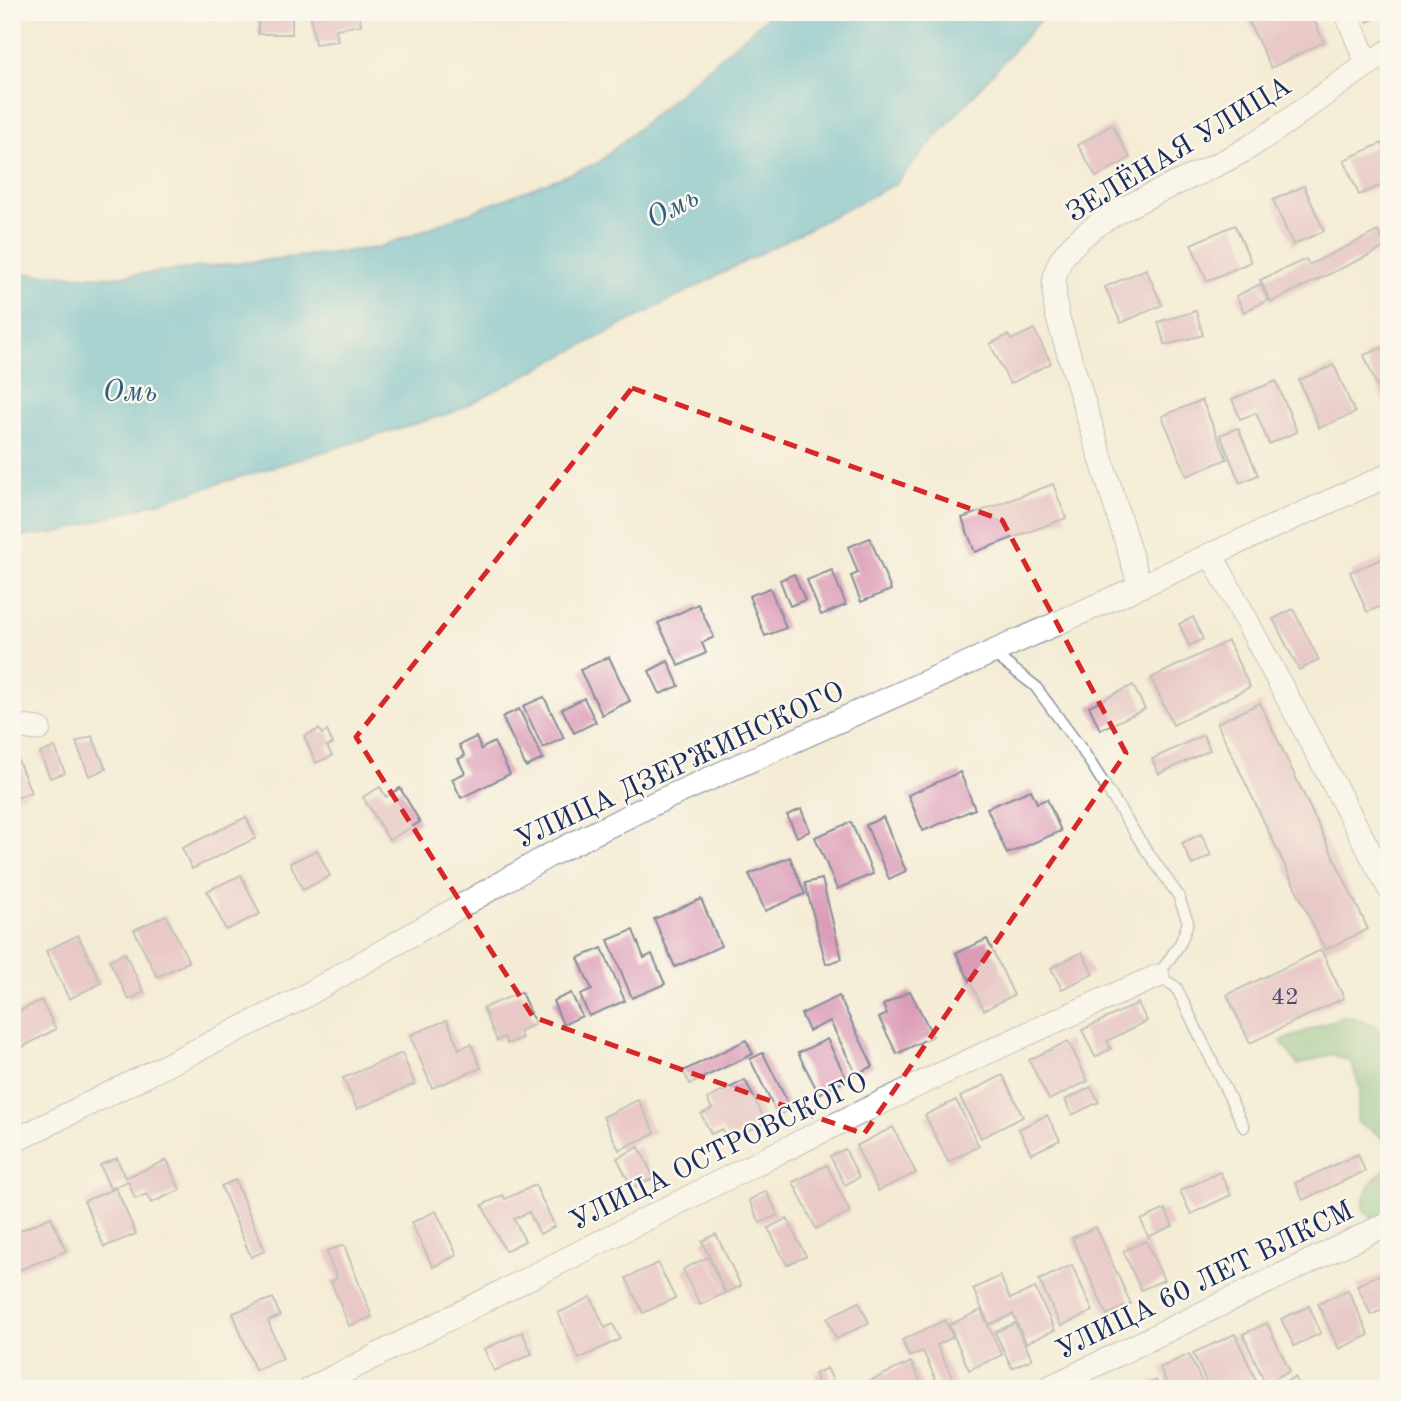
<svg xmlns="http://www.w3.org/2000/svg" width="1401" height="1401" viewBox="0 0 1401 1401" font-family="'Old Standard TT',serif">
	<rect width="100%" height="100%" fill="#fbf7ec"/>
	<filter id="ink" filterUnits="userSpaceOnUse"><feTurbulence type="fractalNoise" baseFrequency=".0143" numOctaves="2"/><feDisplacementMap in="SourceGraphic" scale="14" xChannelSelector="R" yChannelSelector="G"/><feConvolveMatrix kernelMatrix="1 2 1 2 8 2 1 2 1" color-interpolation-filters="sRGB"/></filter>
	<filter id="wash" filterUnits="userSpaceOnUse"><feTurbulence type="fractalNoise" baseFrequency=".00686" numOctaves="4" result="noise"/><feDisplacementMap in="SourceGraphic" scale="28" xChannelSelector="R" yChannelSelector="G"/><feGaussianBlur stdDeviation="1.57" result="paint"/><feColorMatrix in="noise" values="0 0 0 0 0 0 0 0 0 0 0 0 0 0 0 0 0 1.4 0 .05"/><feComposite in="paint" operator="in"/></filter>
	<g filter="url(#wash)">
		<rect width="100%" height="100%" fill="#f4ecd6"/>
		<!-- forest -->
		<path fill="#78b97b" stroke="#4a746c" stroke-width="2" d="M1346 1015 1377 1026 1389 1056 1388 1215 1371 1217 1363 1209C1363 1189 1372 1180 1386 1168 1389 1137 1383 1136 1357 1122L1360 1088 1351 1062 1332 1054 1298 1065 1281 1041Z"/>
		<!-- water -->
		<polygon fill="#4eb3cd" stroke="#347196" stroke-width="2" points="773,12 1047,12 895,184 454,412 57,533 12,537 12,273 112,277 377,248 598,163"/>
		<g id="blocks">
			<!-- building -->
			<g fill="#db9cb8">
				<polygon points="185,12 222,12 221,20 185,15"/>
				<rect x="258" y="12" width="34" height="22"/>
				<polygon points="310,12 359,12 361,25 336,29 338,41 315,44"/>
				<polygon points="1255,12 1310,12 1324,42 1271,68 1246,16"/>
				<polygon points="1362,12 1386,12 1368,22"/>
				<polygon points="1112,125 1130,158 1096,177 1078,145"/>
				<polygon points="1382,143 1389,158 1389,182 1359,195 1344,160"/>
				<polygon points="1304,186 1324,231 1293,245 1273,200"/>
				<polygon points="1235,225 1251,262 1207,281 1191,244"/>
				<polygon points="1378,231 1386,247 1271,302 1260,280 1306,259 1309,265"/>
				<polygon points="1146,269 1162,305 1121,323 1105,287"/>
				<polygon points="1260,284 1268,300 1244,312 1236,296"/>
				<polygon points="1196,311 1203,335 1165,345 1158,322"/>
				<polygon points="1034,329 1051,363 1010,384 990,344 1008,335 1011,340"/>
				<polygon points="1389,345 1389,401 1384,403 1364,355"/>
				<polygon points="1334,365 1355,413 1319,428 1299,380"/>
				<polygon points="1276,381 1297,432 1269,444 1256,413 1240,419 1232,399"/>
				<polygon points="1202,400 1227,459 1187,476 1162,416"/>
				<polygon points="1238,428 1258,475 1240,483 1220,435"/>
				<polygon points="1053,484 1066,518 975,552 962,518"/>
				<polygon points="870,538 891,590 861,602 851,576 858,573 848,547"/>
				<polygon points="1389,556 1389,603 1367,612 1350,572"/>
				<polygon points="832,570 846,605 821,615 807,580"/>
				<polygon points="794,574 805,600 790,606 780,580"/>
				<polygon points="770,588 786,628 765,636 749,596"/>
				<polygon points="698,604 714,637 702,643 706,653 679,666 658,623"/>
				<polygon points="1293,609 1319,660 1299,670 1273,619"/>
				<polygon points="1193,617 1203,639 1189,646 1179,624"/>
				<polygon points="1228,641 1250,687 1173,725 1151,678"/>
				<polygon points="609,657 630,701 602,715 580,670"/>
				<polygon points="668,661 679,686 660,694 649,671"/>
				<polygon points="1133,685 1145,709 1100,730 1089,706"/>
				<polygon points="544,697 564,738 543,748 523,706"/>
				<polygon points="584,698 596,722 574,733 562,709"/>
				<polygon points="1260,703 1368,929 1325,950 1217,723"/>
				<polygon points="519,709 543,759 526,767 502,717"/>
				<polygon points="319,729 322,734 327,731 333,744 327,746 332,756 316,763 304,736"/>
				<polygon points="1203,735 1210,750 1159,774 1152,759"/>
				<polygon points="92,736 106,769 89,776 76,742"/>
				<polygon points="476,737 481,749 494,742 510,774 461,798 452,779 465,773 458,759 465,756 459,745"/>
				<polygon points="55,747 65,773 50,778 40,753"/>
				<polygon points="16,756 31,792 12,800 12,757"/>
				<polygon points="960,772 975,809 923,831 908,795"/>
				<polygon points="380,787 386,797 400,788 420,822 389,840 363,797"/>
				<polygon points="1031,790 1037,803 1047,799 1061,831 1007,854 987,808"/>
				<polygon points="1389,804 1389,824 1381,808"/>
				<polygon points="801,809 810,831 797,837 787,815"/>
				<polygon points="246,817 256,838 192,869 182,848"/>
				<polygon points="883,817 906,871 889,879 866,825"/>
				<polygon points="851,822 873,874 837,889 815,837"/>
				<polygon points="1201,834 1211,855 1192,865 1182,843"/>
				<polygon points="317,850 330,876 303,890 290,863"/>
				<polygon points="790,857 805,894 765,911 749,874"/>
				<polygon points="241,875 260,914 226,930 207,891"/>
				<polygon points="822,879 842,959 826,964 805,883"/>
				<polygon points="701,899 721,946 675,967 654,919"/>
				<polygon points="166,915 189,962 157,977 134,930"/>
				<polygon points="633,930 644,958 652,954 665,984 632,998 608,940"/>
				<polygon points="78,935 101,983 69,999 46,951"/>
				<polygon points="987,939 1014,995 984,1010 956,953"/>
				<polygon points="602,948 625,1001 589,1016 580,995 592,990 578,958"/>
				<polygon points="1321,950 1344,998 1250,1043 1227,995"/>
				<polygon points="1082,952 1093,974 1062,989 1051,968"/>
				<polygon points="125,953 144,992 129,1000 109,960"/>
				<polygon points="910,991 933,1036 897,1054 879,1018 887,1014 883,1005"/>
				<polygon points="521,992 535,1024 519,1031 522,1038 507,1044 504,1037 497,1041 483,1008"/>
				<polygon points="571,993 582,1016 563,1025 553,1001"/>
				<polygon points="839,996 873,1066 856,1074 830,1021 809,1031 801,1014"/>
				<polygon points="41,1000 56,1029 19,1049 12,1036 12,1015"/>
				<polygon points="1138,1003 1147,1021 1107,1041 1111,1049 1095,1057 1082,1030"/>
				<polygon points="447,1020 459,1049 471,1044 481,1068 432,1088 410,1035"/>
				<polygon points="827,1039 847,1080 819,1094 798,1053"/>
				<polygon points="746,1040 753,1054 690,1084 683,1071"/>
				<polygon points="1068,1041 1088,1081 1049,1100 1029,1060"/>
				<polygon points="402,1053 415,1084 357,1109 343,1078"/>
				<polygon points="763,1053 791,1109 778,1116 750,1059"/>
				<polygon points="1003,1075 1023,1117 981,1138 960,1097"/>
				<polygon points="745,1080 766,1122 728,1141 722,1129 711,1134 701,1114 712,1109 707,1099"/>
				<polygon points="1091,1087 1099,1102 1072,1115 1065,1100"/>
				<polygon points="638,1100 655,1133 619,1150 603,1117"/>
				<polygon points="956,1100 979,1146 948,1162 925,1115"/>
				<polygon points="1047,1115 1060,1140 1031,1154 1019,1129"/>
				<polygon points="893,1127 916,1173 878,1191 856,1146"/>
				<polygon points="639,1147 654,1178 632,1188 617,1158"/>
				<polygon points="845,1149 859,1177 845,1185 830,1156"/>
				<polygon points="1358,1154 1365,1171 1303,1200 1295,1183"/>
				<polygon points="117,1158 125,1178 167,1160 180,1190 151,1203 147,1194 135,1199 128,1181 110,1189 100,1165"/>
				<polygon points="827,1165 850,1212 816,1229 793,1182"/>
				<polygon points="1220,1172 1231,1195 1191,1214 1180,1191"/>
				<polygon points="235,1180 265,1251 251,1257 221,1186"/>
				<polygon points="535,1185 555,1226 540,1234 529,1212 514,1219 525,1241 505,1251 482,1205 503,1195 505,1199"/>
				<polygon points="116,1188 136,1234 104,1247 84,1201"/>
				<polygon points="766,1191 778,1215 760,1223 749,1200"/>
				<polygon points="1165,1209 1173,1226 1148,1237 1141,1220"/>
				<polygon points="436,1211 457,1255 433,1267 411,1223"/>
				<polygon points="51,1217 66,1251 14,1272 12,1234"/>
				<polygon points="787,1218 806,1256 787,1265 768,1228"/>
				<polygon points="1096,1227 1131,1304 1107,1315 1072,1238"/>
				<polygon points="716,1234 741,1286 726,1293 702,1241"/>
				<polygon points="1146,1241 1164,1280 1141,1290 1123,1251"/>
				<polygon points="344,1245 372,1317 349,1326 331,1281 337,1279 326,1251"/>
				<polygon points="708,1257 725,1293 700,1305 683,1269"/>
				<polygon points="658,1263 675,1298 643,1313 626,1278"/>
				<polygon points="1072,1265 1093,1311 1061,1326 1039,1280"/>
				<polygon points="1385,1272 1389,1279 1389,1307 1371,1315 1357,1285"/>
				<polygon points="1000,1276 1010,1299 1035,1288 1055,1330 1026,1343 1013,1314 989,1325 973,1289"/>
				<polygon points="1348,1290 1369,1335 1339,1349 1318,1304"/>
				<polygon points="591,1297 605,1328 613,1324 620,1339 579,1359 558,1313"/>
				<polygon points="273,1298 280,1316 268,1321 283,1359 255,1370 233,1313"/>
				<polygon points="859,1302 869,1323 836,1339 827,1318"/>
				<polygon points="1309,1306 1321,1333 1294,1346 1281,1319"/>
				<polygon points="981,1310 1002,1355 969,1370 949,1325"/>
				<polygon points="945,1320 953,1337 937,1345 958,1389 940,1389 923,1351 909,1357 902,1340"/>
				<polygon points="1015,1323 1032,1359 1012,1368 995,1332"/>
				<polygon points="1267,1323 1290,1371 1265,1383 1243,1334"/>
				<polygon points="522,1332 532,1354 494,1371 484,1349"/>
				<polygon points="1235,1334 1259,1387 1209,1389 1193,1353"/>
				<polygon points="1189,1354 1205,1389 1169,1389 1160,1368"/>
				<polygon points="911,1362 924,1389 852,1389"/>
				<polygon points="827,1368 837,1389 821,1389 814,1374"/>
				<polygon points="1295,1377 1301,1389 1269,1389"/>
				<polygon points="1156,1380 1160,1389 1136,1389"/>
			</g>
		</g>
	</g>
	<g filter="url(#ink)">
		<use href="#blocks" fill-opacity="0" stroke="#888e9a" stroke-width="2"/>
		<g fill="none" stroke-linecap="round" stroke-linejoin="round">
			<defs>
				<polyline id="lane" points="991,652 1035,686 1083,751 1142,844 1178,895 1188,922 1181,942 1158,976 1176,987 1244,1127"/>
				<g id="street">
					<polyline points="1346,12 1367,64"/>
					<polyline points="1211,554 1389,888"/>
					<path d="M1140 586 1057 315C1054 293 1050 273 1065 254 1106 204 1192 182 1248 148 1296 118 1340 80 1389 51"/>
					<polyline points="12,726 39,729"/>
					<polyline points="12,1142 298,1000 548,856 655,803 1389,475"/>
					<path d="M310 1389C591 1248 869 1100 1158 976"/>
					<polyline points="1046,1389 1389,1223"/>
				</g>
			</defs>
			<!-- lane casing -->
			<use href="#lane" stroke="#888e9a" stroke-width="13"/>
			<!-- street casing -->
			<use href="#street" stroke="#888e9a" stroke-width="25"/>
			<!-- lane -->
			<use href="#lane" stroke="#fff" stroke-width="10"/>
			<!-- street -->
			<use href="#street" stroke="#fff" stroke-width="23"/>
		</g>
	</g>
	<!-- marked area -->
	<path d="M0 0H1401V1401H0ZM632 388 1002 520 1126 753 864 1134 533 1017 356 737Z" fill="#f4ecd6" fill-opacity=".55" fill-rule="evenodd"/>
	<path fill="none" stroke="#d62828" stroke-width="5" stroke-dasharray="14 9" stroke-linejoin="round" d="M632 388 1002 520 1126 753 864 1134 533 1017 356 737Z"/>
	<g text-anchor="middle" stroke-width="5" stroke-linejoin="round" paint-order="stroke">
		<!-- number labels -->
		<g font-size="24" fill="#4b4a74">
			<text x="1285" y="1004">42</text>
		</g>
		<!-- street labels -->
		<g font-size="28" fill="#1b2f5e" stroke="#fbf7ec">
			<text transform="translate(1178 148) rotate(-31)" y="10">ЗЕЛЁНАЯ УЛИЦА</text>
			<text transform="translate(679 764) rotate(-25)" y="10">УЛИЦА ДЗЕРЖИНСКОГО</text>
			<text transform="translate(718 1150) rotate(-26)" y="10">УЛИЦА ОСТРОВСКОГО</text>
			<text transform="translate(1204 1279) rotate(-26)" y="10">УЛИЦА 60 ЛЕТ ВЛКСМ</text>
		</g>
		<!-- water labels -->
		<g font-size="30" font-style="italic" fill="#2d5d85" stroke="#fbf7ec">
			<text transform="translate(672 207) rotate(-28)" y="10">Омь</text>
			<text x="130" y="401">Омь</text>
		</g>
	</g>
	<!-- margin -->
	<rect width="1401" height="1401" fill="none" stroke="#fbf7ec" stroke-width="42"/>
</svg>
